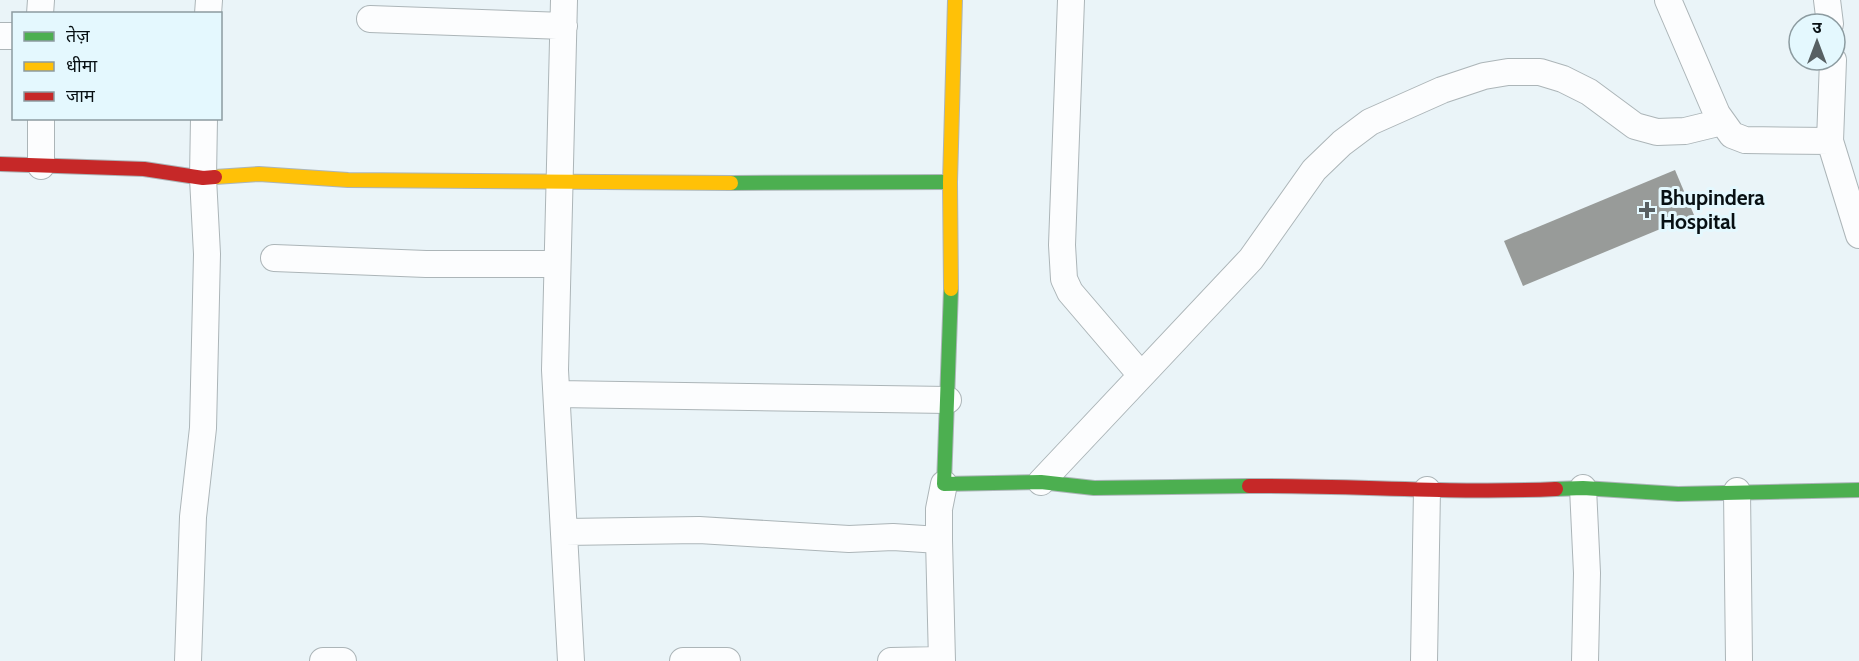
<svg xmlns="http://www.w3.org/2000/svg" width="1859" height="661" font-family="Cabin,'Noto Sans Devanagari',sans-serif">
	<rect width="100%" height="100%" fill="#eaf4f8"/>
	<!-- building -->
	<path fill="#989b99" d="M1675,170l19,45 -171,71 -19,-45z"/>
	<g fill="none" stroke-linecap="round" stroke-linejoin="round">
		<defs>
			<path id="street" d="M564,0l-9,370 16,291
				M1071,0l-9,245 2,34 6,13 71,83
				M1668,0l49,114 15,21 13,5 85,1
				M1827,0l3,24
				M40,14l1,-14
				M208,14l1,-14
				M370,19l194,7
				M0,36h14
				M1833,60l-3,81 29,94
				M41,118v48
				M274,258l152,6h131
				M558,394l390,6
				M1041,482l210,-223 63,-89 28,-27 28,-21 72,-32 42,-14 24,-4h32l23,7 26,13 46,34 22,6 28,-1 37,-9
				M1583,488l4,85 -2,88
				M1737,491l2,170
				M565,532l134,-2 150,9 44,-2 46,3v-31l5,-25
				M939,540l3,121
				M188,661l5,-144 10,-89 4,-174 -4,-76 1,-60
				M323,661h20
				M683,661h44
				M891,661l50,-1
				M1424,661l3,-171"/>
			<path id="fast" d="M731,183l219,-1
				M951,289l-7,195 97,-2 53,6 155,-2
				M1556,489l27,-1 95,6 181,-4"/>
			<path id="slow" d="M215,177l44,-3 89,6 383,3
				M951,289l-1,-107 5,-182"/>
			<path id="jam" d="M0,164l144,5 59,9 12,-1
				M1249,486c103,-1 204,8 307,3"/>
		</defs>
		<!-- street casing -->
		<use href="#street" stroke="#acb5b8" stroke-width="28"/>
		<!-- fast casing -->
		<use href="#fast" stroke="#acb5b8" stroke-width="16"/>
		<!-- slow casing -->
		<use href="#slow" stroke="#acb5b8" stroke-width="16"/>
		<!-- jam casing -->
		<use href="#jam" stroke="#acb5b8" stroke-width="16"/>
		<!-- street -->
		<use href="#street" stroke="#fcfdfe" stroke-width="26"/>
		<!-- fast -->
		<use href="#fast" stroke="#4caf50" stroke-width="14"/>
		<!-- slow -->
		<use href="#slow" stroke="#ffc107" stroke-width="14"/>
		<!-- jam -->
		<use href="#jam" stroke="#c62828" stroke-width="14"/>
	</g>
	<!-- markers -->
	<path fill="#576063" stroke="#e4f8fe" stroke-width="2" d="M1644 201h6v6h6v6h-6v6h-6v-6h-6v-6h6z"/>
	<g text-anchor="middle" stroke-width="6" stroke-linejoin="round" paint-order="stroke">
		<!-- poi labels -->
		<g font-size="21" font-weight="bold" fill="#081013" stroke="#e4f8fe" text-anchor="start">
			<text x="1660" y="205">Bhupindera<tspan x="1660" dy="24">Hospital</tspan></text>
		</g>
	</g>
	<!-- legend -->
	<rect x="12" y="12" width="210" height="108" fill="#e4f8fe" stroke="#8c9ba0" stroke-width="1.5"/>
	<rect x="24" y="32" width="30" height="9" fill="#4caf50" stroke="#8c9ba0" stroke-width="1.5"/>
	<text x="66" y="42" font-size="18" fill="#081013">तेज़</text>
	<rect x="24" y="62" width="30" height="9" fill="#ffc107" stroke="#8c9ba0" stroke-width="1.5"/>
	<text x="66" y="72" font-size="18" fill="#081013">धीमा</text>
	<rect x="24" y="92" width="30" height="9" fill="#c62828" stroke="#8c9ba0" stroke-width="1.5"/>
	<text x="66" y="102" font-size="18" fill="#081013">जाम</text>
	<!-- north arrow -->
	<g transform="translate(1817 42)"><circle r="28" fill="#e4f8fe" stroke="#8c9ba0" stroke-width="1.5"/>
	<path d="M0-4.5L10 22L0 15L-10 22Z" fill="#576063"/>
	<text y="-9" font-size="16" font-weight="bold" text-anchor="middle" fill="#081013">उ</text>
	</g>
</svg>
